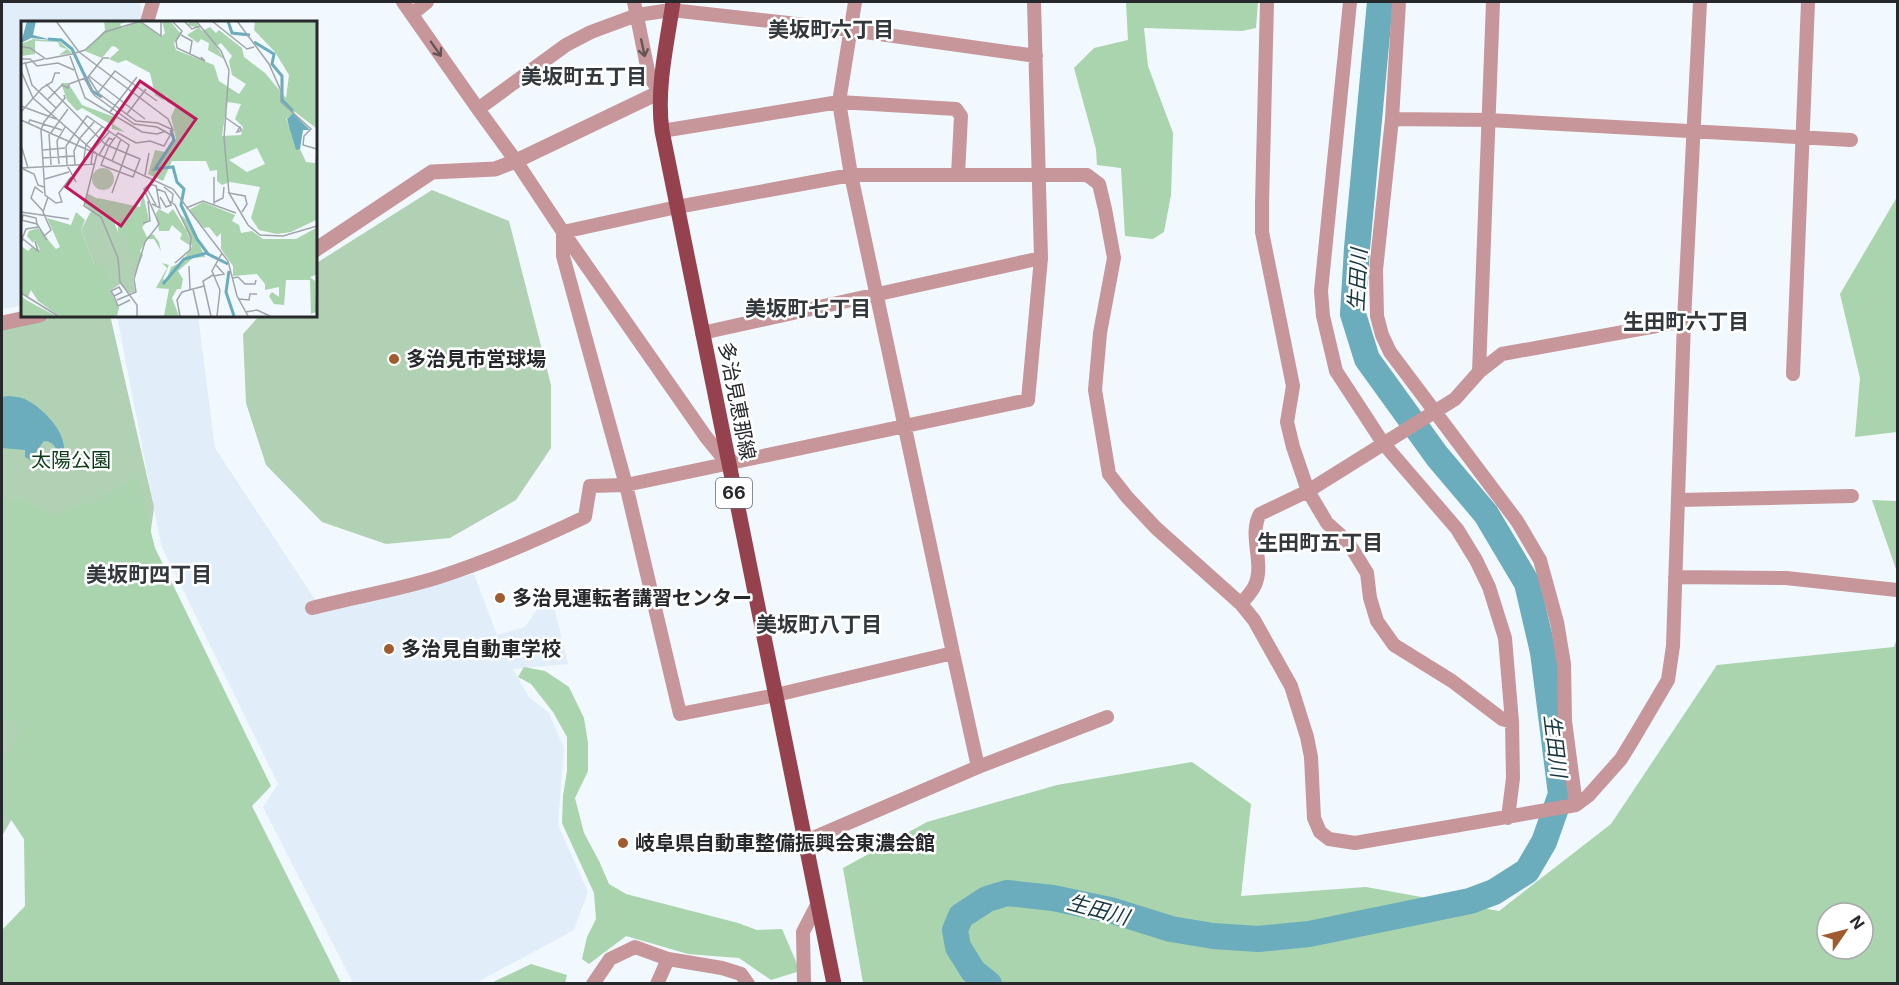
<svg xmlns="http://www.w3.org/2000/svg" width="1899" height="985" font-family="Inter,'Noto Sans JP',sans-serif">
	<rect width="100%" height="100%" fill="#f1f8fe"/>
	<!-- built -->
	<path fill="#e1eefa" d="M2,2h138l2,20h-120v284l-20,3z
		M198,315l17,133 107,162 152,-36 23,61 28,-8 25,-37 18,74 -55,5 16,28 20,16 15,35 -6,77 30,67 -14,38 -98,53h-123l-90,-176 15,-23 -117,-239 -44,-229z"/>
	<!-- green -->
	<path fill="#b0d1b3" d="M432,190l77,31 42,164v63l-35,52 -66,38 -64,6 -64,-22 -56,-57 -20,-62 -3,-69 17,-19h55v-51z
		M62,315h48l44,192 -17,129 -70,88 -65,112v-507l25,-8z"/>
	<!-- forest -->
	<path fill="#a9d4ad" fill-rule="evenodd" d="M1126,2h132l-2,26 -14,3 -98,-3 4,38 25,67 -2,62 -7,37 -11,7 -28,-3 -4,-68 -24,-3 -1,-16 -22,-81 20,-20 34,-8z
		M1897,197v235l-42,5 5,-59 -20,-84z
		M137,477l18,71 116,238 -19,20 89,177h-339v-53l23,-24 -1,-67 -22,-33v-39l19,-39 -19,-13v-215h21l30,15 40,-13z
		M1872,500l25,1v71z
		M1897,639v344h-1034l-20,-115 84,-46 130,-37 135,-23 59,42 -10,92 125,-9 133,24 112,-87 106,-159 177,-18zM1827,913h36v36h-36z
		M524,667l21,4 24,16 15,31 4,25v28l-13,27 9,35 15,28 10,23 17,10 112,29 19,7 25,-1 18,42 -29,9 -32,-22 -51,-4 -62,-18 -37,28 -7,-5 5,-22 9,-18 -2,-26 -32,-70 1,-27 4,-25v-34l-14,-25 -22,-28 -13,-7z
		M531,964l36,11 -2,8h-74z"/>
	<!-- water -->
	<path fill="#6bacbd" d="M8,396c4,0 10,1 14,2 17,6 43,32 42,51 0,6 -3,9 -7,12h-16l11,-5 4,-7c-2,-5 -6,-8 -12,-8l-14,19 -5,-3v-7l-23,-2v-51z"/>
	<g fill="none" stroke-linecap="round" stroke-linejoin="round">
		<!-- river -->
		<path stroke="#6bacbd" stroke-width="26" d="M989,984l-16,-13 -15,-24 -3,-17 6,-14 26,-17 20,-6 46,5 57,12 61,19 42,7 45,3 51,-5 161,-33 24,-9 33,-21 17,-29 17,-48 -18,-142 -16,-69 -41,-69 -49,-58 -70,-97 -14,-45 4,-66 23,-246"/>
		<!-- minor -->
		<path stroke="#c6969a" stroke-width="14" d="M403,2l75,107 38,52 47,71 143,205 22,27
			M634,2l15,74 11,16
			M855,2l-16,100 12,73 102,478 -177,42 -96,19 -54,-229 -63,-229v-24l114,-25 174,-32h236l12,9 6,25 9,49 -14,75 -5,57 14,84 18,23 29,31 85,76 13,16 37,66 16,51 4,20 3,61 6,14 9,7 26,4 221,-38 12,-9 33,-37 14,-23 33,-56 5,-34 11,-325 16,-319
			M1267,2l-5,202v28l31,154 -6,36 6,25 15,44 19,32 21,19 19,31 3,25 7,23 17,24 58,36 50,38 10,3
			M1350,2l-29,289 2,25 13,55 47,72 74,86 19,31 13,27 16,51 7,84 1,56 -5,40
			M1399,2l-7,117 -16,151 1,46 5,19 8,17 127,169 23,39 17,62 7,42 1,57 11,84
			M412,14l15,-12
			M147,22l6,-20
			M478,109l88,-64 25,-13 46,-17 34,-5 180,20 185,26
			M1392,119l96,1 363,20
			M662,131l177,-29 117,7 5,7 -3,59
			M702,333l339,-75
			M1479,372l14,-370
			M1793,374l15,-372
			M1679,500l173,-4
			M1675,577l111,1 111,12
			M1241,604c4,-5 11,-12 14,-19 10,-22 -7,-50 5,-71l48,-23 147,-92 24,-27 23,-18 182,-33
			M312,608c42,-11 86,-18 127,-31 50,-16 98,-37 146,-60l5,-31 36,-1 402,-85 13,-142 -7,-256
			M953,653l25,114
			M806,841l172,-74 129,-50
			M593,984l17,-25 25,-12 33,12 54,9 19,6 7,10
			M657,984l11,-25
			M804,984l-1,-52 14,-27"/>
		<!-- tertiary -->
		<path stroke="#c6969a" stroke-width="15" d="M315,250l117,-78 63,-3 21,-8 144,-69
			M2,323l38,-8"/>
		<!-- primary -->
		<path stroke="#95424e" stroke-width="15" d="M673,2c-6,42 -17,86 -11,129l172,853"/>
	</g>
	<!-- one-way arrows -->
	<defs><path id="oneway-shaft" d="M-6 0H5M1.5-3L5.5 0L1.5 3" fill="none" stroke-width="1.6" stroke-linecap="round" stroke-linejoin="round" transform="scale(1.5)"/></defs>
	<g stroke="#665457">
		<use href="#oneway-shaft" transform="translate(643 48) rotate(78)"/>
		<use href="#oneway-shaft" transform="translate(436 49) rotate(55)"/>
	</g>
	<!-- markers -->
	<g fill="#a05b2f" stroke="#fff" stroke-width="2">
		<circle cx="394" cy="359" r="6"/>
		<circle cx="500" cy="598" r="6"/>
		<circle cx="389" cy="649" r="6"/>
		<circle cx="623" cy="843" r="6"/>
	</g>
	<g text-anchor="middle" stroke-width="5" stroke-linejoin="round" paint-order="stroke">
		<!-- shield labels -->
		<rect fill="#fff" stroke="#67686b" stroke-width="1.5" x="716" y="478" width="36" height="30" rx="4.5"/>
		<g font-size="18" font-weight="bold" fill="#26282b">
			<text x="734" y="499">66</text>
		</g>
		<!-- poi labels -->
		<g font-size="20" font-weight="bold" fill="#26282b" stroke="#fff" text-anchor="start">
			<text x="406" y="366">多治見市営球場</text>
			<text x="512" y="605">多治見運転者講習センター</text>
			<text x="401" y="656">多治見自動車学校</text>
			<text x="635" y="850">岐阜県自動車整備振興会東濃会館</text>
		</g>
		<!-- street labels -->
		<g font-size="20" fill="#26282b" stroke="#fff">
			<text transform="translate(737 401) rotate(79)" y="7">多治見恵那線</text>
		</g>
		<!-- park labels -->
		<g font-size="20" fill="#0c3b17" stroke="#fff">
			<text x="71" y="467">太陽公園</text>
		</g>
		<!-- neighbourhood labels -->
		<g font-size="21" font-weight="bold" fill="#33383d" stroke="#fff">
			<text x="831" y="37">美坂町六丁目</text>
			<text x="584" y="84">美坂町五丁目</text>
			<text x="808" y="316">美坂町七丁目</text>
			<text x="1686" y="329">生田町六丁目</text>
			<text x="1320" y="550">生田町五丁目</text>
			<text x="149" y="582">美坂町四丁目</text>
			<text x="819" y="632">美坂町八丁目</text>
		</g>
		<!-- water labels -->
		<g font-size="21" font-style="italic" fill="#183841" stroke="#fff">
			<text transform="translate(1358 280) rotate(-87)" y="7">生田川</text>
			<text transform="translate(1555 746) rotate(83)" y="7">生田川</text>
			<text transform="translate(1098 910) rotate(15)" y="7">生田川</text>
		</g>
	</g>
	<!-- overview -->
	<g transform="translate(21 21)">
		<rect width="296" height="296" fill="#f1f8fe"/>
		<path d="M71 158a11 11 0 1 1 22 0a11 11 0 1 1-22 0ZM66,172l20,11 11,28 11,4 14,19 -10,23 2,14 -6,1 -9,-9 -10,7 2,-3 -18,-24 -13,-34 10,-19 -7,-7z" fill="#b0d1b3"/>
		<path d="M83,0h26l-10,3 2,4 18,-7 21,16 4,-4 -3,-12h8l11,13 -7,9 2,7 38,15 5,16 20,13 7,-10 -14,-9 -3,-14 3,-5 -11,-13 -5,3 8,13 -16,-9 1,-7 -8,-4 -3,4 -11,-8 11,-7 -10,-3 1,-4h6l7,10 8,-4 6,6 3,-3 23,18 2,9 21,16 21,25 3,-23 -14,-23 -21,-22 1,-9h61v107l-21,-16 -9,7 20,43 9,1 1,-8v65l-25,12 -14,2 -18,-4 -8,-12 9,-31 -30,-5 -8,3 -5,-4v-11l-7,1 -4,-10h-34l-9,20 -15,-7 7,-24 10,2 11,-13 -5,-22 5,-11 -9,-4v-7l-4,5 -8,-5 -5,-22 -24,-13 -8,3 -9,-4 10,-9 -3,-3 -4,-1 -10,12 -17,-7 20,-21zM206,81l14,2 -6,15 8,8 -2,8 -19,1zM236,127l8,16 -18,8 -18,-12zM12,18l26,2 13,12 -13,2 8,-6 -7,-2 -2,-5 -23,-1v13l-14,2v-12zM40,62h7l14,22 35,13 -4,6 12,8 -13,-3v-4l-30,-17 -5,3 -10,-11zM122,172l6,27 -7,7 5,10 6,-3 6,8 2,9 -7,-12h-7l-14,24 1,-7 -7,-7 2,-12 -11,-5v-11l-27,-11 7,-12 42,9zM182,181l32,13 -3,6 7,4 2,8 11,-2 11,8h33l20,-11v47l-6,2 5,4 1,31 -5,2 -1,-34h-24l-2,25 -10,-1 -5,-8 3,-4 7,5v-10l-14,3v-6l-8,-10 -24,2v-10l-12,-17v-16l-4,4 -8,-10 -5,1 -15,-18zM138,188l9,5 5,-5 15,24 3,13 -11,-7 2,-5 -10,-9 -3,6h-10l-3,-18zM55,191l9,8 -4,10 13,34 8,4 11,20 -3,2 9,18 -2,8h-58l-21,-15 -7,-11 -3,7 -7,-5v-46l7,5 4,-4 8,3 -5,-10 -2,3 -6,-7 2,-5 9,-3 18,21 4,-2 -13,-29 24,7zM160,194l8,7 16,35 -12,1 -15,13 5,8 -2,10h-4l-5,9 7,18h-15l5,-27 -13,-1 11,-20 -5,-5 7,2 -6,14 3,2 5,-14 11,-5 10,-16zM0,274l5,5 30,16h-35z" fill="#a9d4ad" fill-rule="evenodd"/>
		<path d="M6,0h9l-3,14 19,5 -21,-2 -10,5zM272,92l17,17h-7l-3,19 -4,1 -9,-31z" fill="#6bacbd"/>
		<path fill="none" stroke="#6bacbd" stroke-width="3" d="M207,0l4,12 18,2M27,18l13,1 11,9 20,42 10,6M233,21l20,12 -2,10 10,12v24l11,11M150,109l3,10 -19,29 18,-2 4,15 7,7 -3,16 16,34 11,15 20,10M208,250l-3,21 8,24M142,263l21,-25 23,-6"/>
		<path fill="none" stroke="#a0a5aa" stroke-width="1.5" d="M151,0l10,10 -6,10 1,7 28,13 -4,-4M163,0l8,8 8,-3M175,0l25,30 8,19 -5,68 5,55M191,0l35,28 7,-2M216,0l32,43 12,27v11l30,27 -7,7 -1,9 14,4M120,1l20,14v-15M160,14l11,6 -2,12M0,26l9,1 16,11 26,-5 13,-4 20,-18 36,-11M49,35l15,42 57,34 15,2 9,-3M0,38h9l7,7 21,-3 16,7M4,41l7,23 24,23M0,43l23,-5M0,50l12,27 64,56 76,35 55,72 9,35 11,20M68,55l56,43M67,56l10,16 38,28 22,2 15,7M63,57l10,17 40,29 23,3 14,8M25,63l59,60 4,2 31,13 -7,18 -32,-12 8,-19 9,-13 18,10 14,-2 14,5 9,-16 -5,-11 -89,-67 -23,-31M77,72l17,-22 42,30M43,74l1,3 -21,24 -3,8 4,65 11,8 6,-1 -3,-9 12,-16M26,79l15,-15 6,3 1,-4 19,-7 15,-19h6M0,85l35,13M0,91l21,-24 10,-6 3,-9h5M89,91l27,-35M106,93l19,-25M205,97l13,9h1l1,2v2l-4,1 3,-5M0,99l76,34 -13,52 17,11 17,41 2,24 17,23v11M7,103l2,-4 32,10M28,113l2,31M29,113l18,-25M0,124l7,23M22,129l22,-2M78,134l10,-17 4,2M22,137l31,-2M91,140l9,-22M38,143l-2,-23 8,-14M62,143l3,-19 16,-18M70,143l2,-14 17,-19M54,144l-1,-14 6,-13 14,-16M0,147l74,-4M2,148l11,5 4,11 6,2M124,154l4,-22M24,158l24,-7M55,161l-9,-17 -1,-19 21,-30 42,29 -17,48M125,166l10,18M143,166l9,7 -1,8M136,168l8,3 6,13 -5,2 -6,-10M147,179l7,5 16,32 -1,13 -15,13M194,181l8,-4 1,-11M131,183l8,4 -4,-23M193,183v-27M165,187l17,-7 33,12M22,190l-12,-13 4,-11 8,6M0,191l48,7M221,191l5,-8 -2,-8 -16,-3 19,32 12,10 23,1 34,-10M0,199l16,4 10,16M1,199l1,-5 13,3 1,6M122,202l7,-2 -2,-20M23,215l7,-6 -8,-18 5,-15M1,218l4,-10 12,-2M0,221l2,-3 15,12 -3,-10M168,245l1,23M193,255l10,-2 -9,-10M212,257l5,-1 7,7h10l1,-4M98,266l3,5 -8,4 -3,-5zM172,268l6,27M0,272l37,23M93,275l4,10 12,-6M218,278l10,1 1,-6h7M96,279l19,-8 -2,-13 11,-37 14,-18 -15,-35 6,-5 6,2M225,291l11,-2 13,6M159,295l-3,-16 5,-8 22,-6M190,295l-8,-35 10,-6M196,295l3,-26 -8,-19 10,-18"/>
		<path fill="#c2185b" fill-opacity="0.15" stroke="#c2185b" stroke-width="3" d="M119,60l56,38 -75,107 -55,-39z"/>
		<rect width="296" height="296" fill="none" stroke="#26282b" stroke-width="3"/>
	</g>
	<!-- border -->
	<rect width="1899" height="985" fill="none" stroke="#26282b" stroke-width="6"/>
	<!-- north arrow -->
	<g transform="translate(1845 931) rotate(55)"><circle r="28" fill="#ffffff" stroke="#a8a9aa" stroke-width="1.5"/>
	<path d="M0-4.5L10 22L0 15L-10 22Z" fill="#a05b2f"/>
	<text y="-9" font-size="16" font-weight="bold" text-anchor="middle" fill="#26282b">N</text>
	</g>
</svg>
